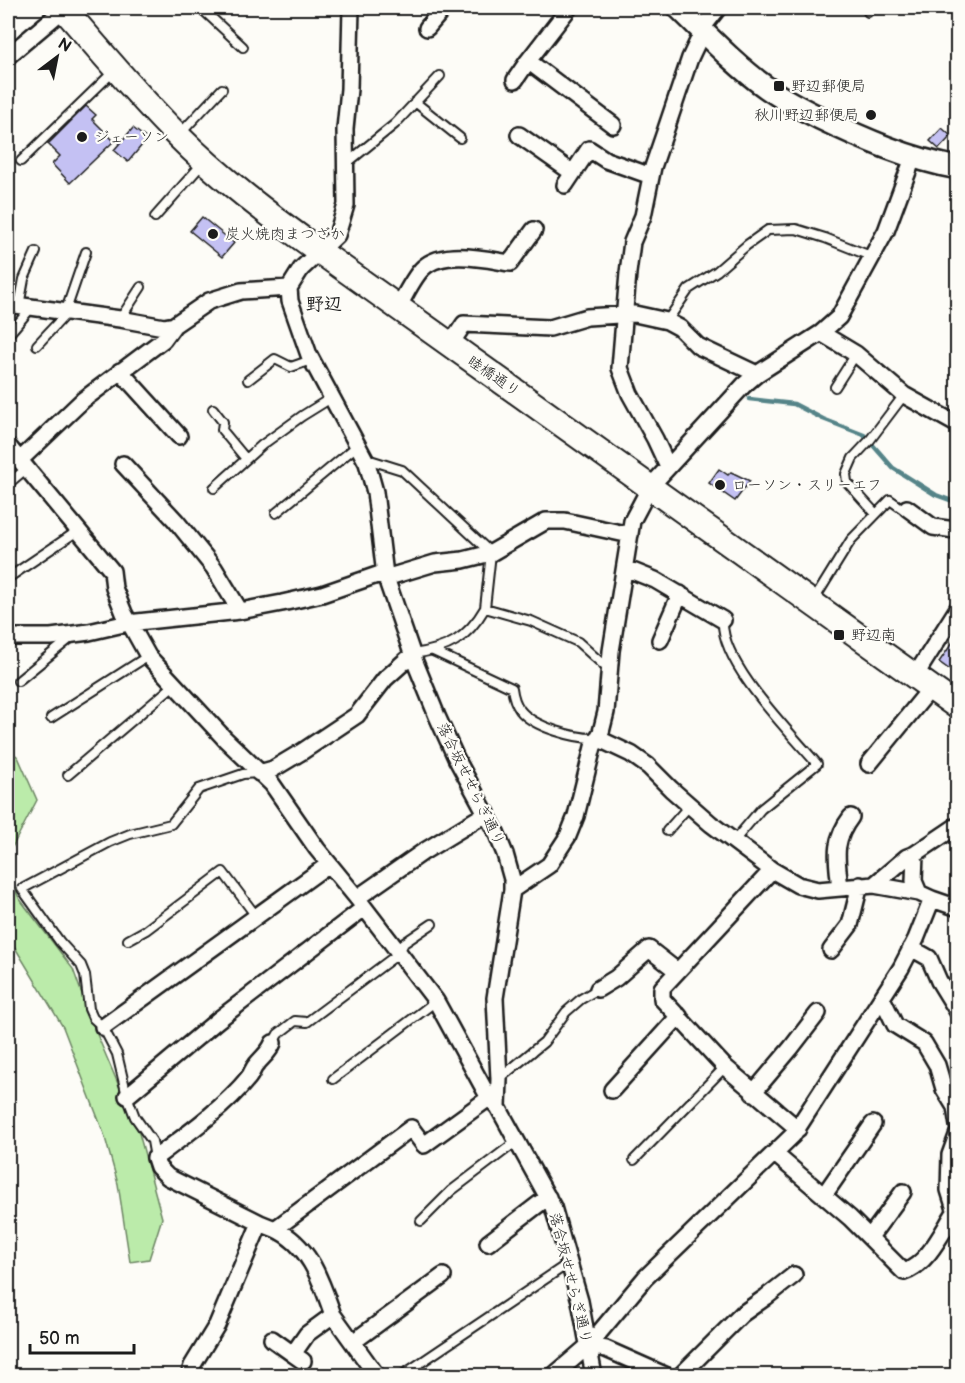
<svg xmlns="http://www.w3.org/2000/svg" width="965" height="1383" font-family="'Balsamiq Sans','Klee One',sans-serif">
	<rect width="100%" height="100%" fill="#fdfcf7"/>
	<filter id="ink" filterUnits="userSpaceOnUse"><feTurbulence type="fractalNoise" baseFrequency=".0167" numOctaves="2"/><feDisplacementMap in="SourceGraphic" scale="12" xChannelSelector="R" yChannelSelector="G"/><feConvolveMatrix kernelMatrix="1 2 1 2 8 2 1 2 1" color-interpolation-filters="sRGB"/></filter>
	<g filter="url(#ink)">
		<!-- green -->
		<path fill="#bbebaa" stroke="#6c8463" stroke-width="1.5" d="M8,749l10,8 19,43 -29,55z
			M8,873l11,25 54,71 20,56 46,108 23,85 -13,41 -19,3 -12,-78 -14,-50 -41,-107 -55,-91z"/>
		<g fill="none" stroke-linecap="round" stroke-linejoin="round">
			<!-- stream -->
			<path stroke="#548488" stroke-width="4.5" d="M749,399l45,5 29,15 41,16 29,33 43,27 22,8"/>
		</g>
		<!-- building -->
		<path fill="#c4c1f3" stroke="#1c1c1c" stroke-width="1.5" d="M86,106l10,9 -4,4 22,22 -44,42 -18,-19 8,-8 -12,-12z
			M133,128l14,11 -19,23 -14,-12z
			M942,128l9,8 -12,13 -9,-8z
			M202,217l32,26 -12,14 -32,-26z
			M719,469l9,6 3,-3 19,9 -15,20 -26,-18z
			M957,636v39l-18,-13z"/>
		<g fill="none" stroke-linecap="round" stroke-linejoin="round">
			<defs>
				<path id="service" d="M201,8l42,39
					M868,12l3,-4
					M415,102l45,36
					M179,135l43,-46
					M21,161l92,-89
					M347,163l48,-39 45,-48
					M155,217l47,-53
					M19,306l5,-27 12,-27
					M120,319l21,-32
					M667,321l22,-32 28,-18 30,-26 21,-15 28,-1 29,9 48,19
					M8,335l24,-28
					M37,345l27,-29 22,-64
					M248,380l27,-21 16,8 20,-7
					M835,387l21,-33
					M213,409l10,13 -1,8 24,29
					M367,459l35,11 89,83 -6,55
					M8,484l19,-16
					M214,488l48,-43 40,-29 29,-18
					M276,513l82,-68
					M876,514l-29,-32 -1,-8 7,-16 17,-18 34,-45
					M8,578l71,-48
					M814,600l37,-60 39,-40 13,9 4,-1
					M723,620c-3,43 66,111 94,144l-56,45 -27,32
					M433,651l79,37c1,8 3,15 8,22 13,17 56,29 77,28
					M413,654c35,-5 54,-15 72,-46l46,13 47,21 30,27
					M18,681l54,-44
					M51,718l97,-62
					M68,775l106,-90
					M667,831l22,-25
					M128,940l18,-10 77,-58 33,44
					M273,1043l5,-9 17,-13 12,1 91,-68 6,-11 28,-19
					M333,1079l103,-78
					M499,1079l45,-37 22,-30 15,-13 17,-10
					M155,1158l-3,-17 -17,-24 -8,-21 -10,-42 -14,-27 -10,-9 -4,-9 -4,-34 -4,-10 -21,-23 -38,-53 88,-47 20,-8 41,-10 28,-35 44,-15 15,-1
					M634,1160l91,-93
					M421,1221l30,-30 66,-50
					M401,1376l168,-113"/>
				<path id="minor" d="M351,8l-2,81 -4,40 1,76 -9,30 -36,34 -12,19 1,13 19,54 58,108 8,29 10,83 30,87 22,54 19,42 40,74 9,22 7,25v11l-17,108 4,81 -1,28 55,100 27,94 14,75
					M569,8l-41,53 85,64
					M427,28l17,-20
					M8,56l56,-47
					M515,80l13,-19
					M519,135l54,38
					M565,185l24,-36 17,11 45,16
					M8,304l112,15 44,8 10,-2 35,-24 32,-10 48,-3
					M398,307c7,-11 16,-31 25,-39 20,-19 62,-9 87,-5l24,-33
					M821,333l35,21 48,41 54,30
					M450,345l14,-21 86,4 37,-11 48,-3 32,7 13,7 18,18 59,28
					M120,371l59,65
					M8,446l104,125 2,17 10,25 24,43 77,83 47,45 45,65 40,49 79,103 53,97 9,9
					M20,460l63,-60 80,-60 11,-15
					M123,464l53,57 38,47 26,43
					M668,467l-13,-28 -25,-45 -10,-26 8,-95 4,-31 11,-26 10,-49 11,-32 26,-77 17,-36 11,-14
					M907,508l26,19 22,3 3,-6
					M625,568l30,12 68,40
					M8,637h43l38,-5 39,-9 112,-12 42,-8 40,-9 58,-20 12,2 43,-13 28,-3 28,-7 55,-32h19l65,14
					M660,640l20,-46
					M915,676l43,-68
					M869,764l62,-76
					M259,773l14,-4 30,-18 54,-36 28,-36 28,-25
					M772,870l-110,118v11l63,68 73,62
					M874,885l33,-28 8,-3
					M840,888c-3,-29 -8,-46 11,-71
					M512,890l37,-25 19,-29 8,-20 17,-69 8,-15 5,-20 5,-61 21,-130 18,-34 94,-102 13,-11 64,-41 18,-16 47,-86 27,-73
					M919,893l-5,-12 1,-27 43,-29
					M357,898l66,-46 64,-39
					M932,899l26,9
					M911,948l18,10 10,23 19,31
					M831,950l19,-25 10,-40
					M598,989l18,-11 33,-29 28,22
					M882,998l13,27 29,18 13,22 7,24 11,18 3,19
					M103,1027l226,-163
					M612,1090l67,-74
					M753,1093l38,-45 27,-35
					M127,1096l91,-76 146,-112
					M958,1133l-8,22 -1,35 9,29
					M775,1154l75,64 54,54c24,-8 38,-40 51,-60
					M824,1195l49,-71
					M260,1223l-92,-46 -10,-10 -3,-9c31,-23 70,-51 94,-81 3,-4 4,-9 7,-12 7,-9 13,-12 17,-22
					M275,1229c35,16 46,52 58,86l-26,19 -14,20 10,7
					M870,1237l33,-45
					M488,1243l60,-46
					M333,1315l44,61
					M272,1339l21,15
					M353,1342l90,-66
					M588,1346l18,3 61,27
					M189,1376l3,-10 25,-41 43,-102 15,6 136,-101 13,17 65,-47
					M553,1376l35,-30 57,-68 148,-143 108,-167 15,-29 16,-40 -13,-6 -45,-8 -56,5 -20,-5 -26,-15 -61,-46 -40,-35 -23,-23 -17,-12 -34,-16
					M680,1376l62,-62 24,-17 28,-22"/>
				<path id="secondary" d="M679,8c28,27 56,57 88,80 17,12 35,21 53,30 43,21 89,41 138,50"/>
				<path id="primary" d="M63,8c37,42 73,86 113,126 44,44 93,81 143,117l639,456"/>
			</defs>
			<!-- service casing -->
			<use href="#service" stroke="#1c1c1c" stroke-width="12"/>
			<!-- minor casing -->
			<use href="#minor" stroke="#1c1c1c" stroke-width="20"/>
			<!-- secondary casing -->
			<use href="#secondary" stroke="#1c1c1c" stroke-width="26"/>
			<!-- primary casing -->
			<use href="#primary" stroke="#1c1c1c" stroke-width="28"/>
			<!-- service -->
			<use href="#service" stroke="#fdfcf7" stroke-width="8"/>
			<!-- minor -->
			<use href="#minor" stroke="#fdfcf7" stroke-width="15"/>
			<!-- secondary -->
			<use href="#secondary" stroke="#fdfcf7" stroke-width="21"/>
			<!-- primary -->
			<use href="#primary" stroke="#fdfcf7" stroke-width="24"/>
		</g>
	</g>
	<!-- markers -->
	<g fill="#1c1c1c" stroke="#fdfcf7" stroke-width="2">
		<rect x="773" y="80" width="12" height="12" rx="3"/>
		<circle cx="871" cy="115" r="6"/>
		<circle cx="82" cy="137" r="6"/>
		<circle cx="213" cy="234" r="6"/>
		<circle cx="720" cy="485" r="6"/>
		<rect x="833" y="629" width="12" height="12" rx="3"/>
	</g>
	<g text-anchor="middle" stroke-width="4.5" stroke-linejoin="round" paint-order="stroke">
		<!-- poi labels -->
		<g font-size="15" fill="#1c1c1c" stroke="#fdfcf7" text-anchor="start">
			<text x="791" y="91">野辺郵便局</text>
			<text x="859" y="120" text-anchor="end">秋川野辺郵便局</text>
			<text x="94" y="142">ジェーソン</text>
			<text x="225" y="239">炭火焼肉まつざか</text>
			<text x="732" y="490">ローソン・スリーエフ</text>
			<text x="851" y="640">野辺南</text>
		</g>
		<!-- street labels -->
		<g font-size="15" fill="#1c1c1c" stroke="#fdfcf7">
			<text transform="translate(494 376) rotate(35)" y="5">睦橋通り</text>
			<text transform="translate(471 784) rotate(64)" y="5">落合坂せせらぎ通り</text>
			<text transform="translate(571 1278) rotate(76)" y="5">落合坂せせらぎ通り</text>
		</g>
		<!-- quarter labels -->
		<g font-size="18" font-weight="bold" fill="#1c1c1c" stroke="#fdfcf7">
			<text x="324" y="310">野辺</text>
		</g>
	</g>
	<!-- margin -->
	<rect width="965" height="1383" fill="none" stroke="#fdfcf7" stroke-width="30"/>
	<rect x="15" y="15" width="935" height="1353" fill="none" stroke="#1c1c1c" stroke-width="2" filter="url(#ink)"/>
	<!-- north arrow -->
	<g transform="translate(57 57) rotate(32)" stroke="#fdfcf7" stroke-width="4.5" paint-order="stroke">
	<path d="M0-4.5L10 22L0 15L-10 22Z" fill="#1c1c1c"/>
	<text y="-9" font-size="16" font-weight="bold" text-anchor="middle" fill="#1c1c1c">N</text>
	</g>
	<!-- scale -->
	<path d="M30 1344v9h104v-9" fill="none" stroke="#1c1c1c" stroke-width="3"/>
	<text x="39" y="1344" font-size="18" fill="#1c1c1c" stroke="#fdfcf7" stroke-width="4.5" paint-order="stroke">50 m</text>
</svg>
